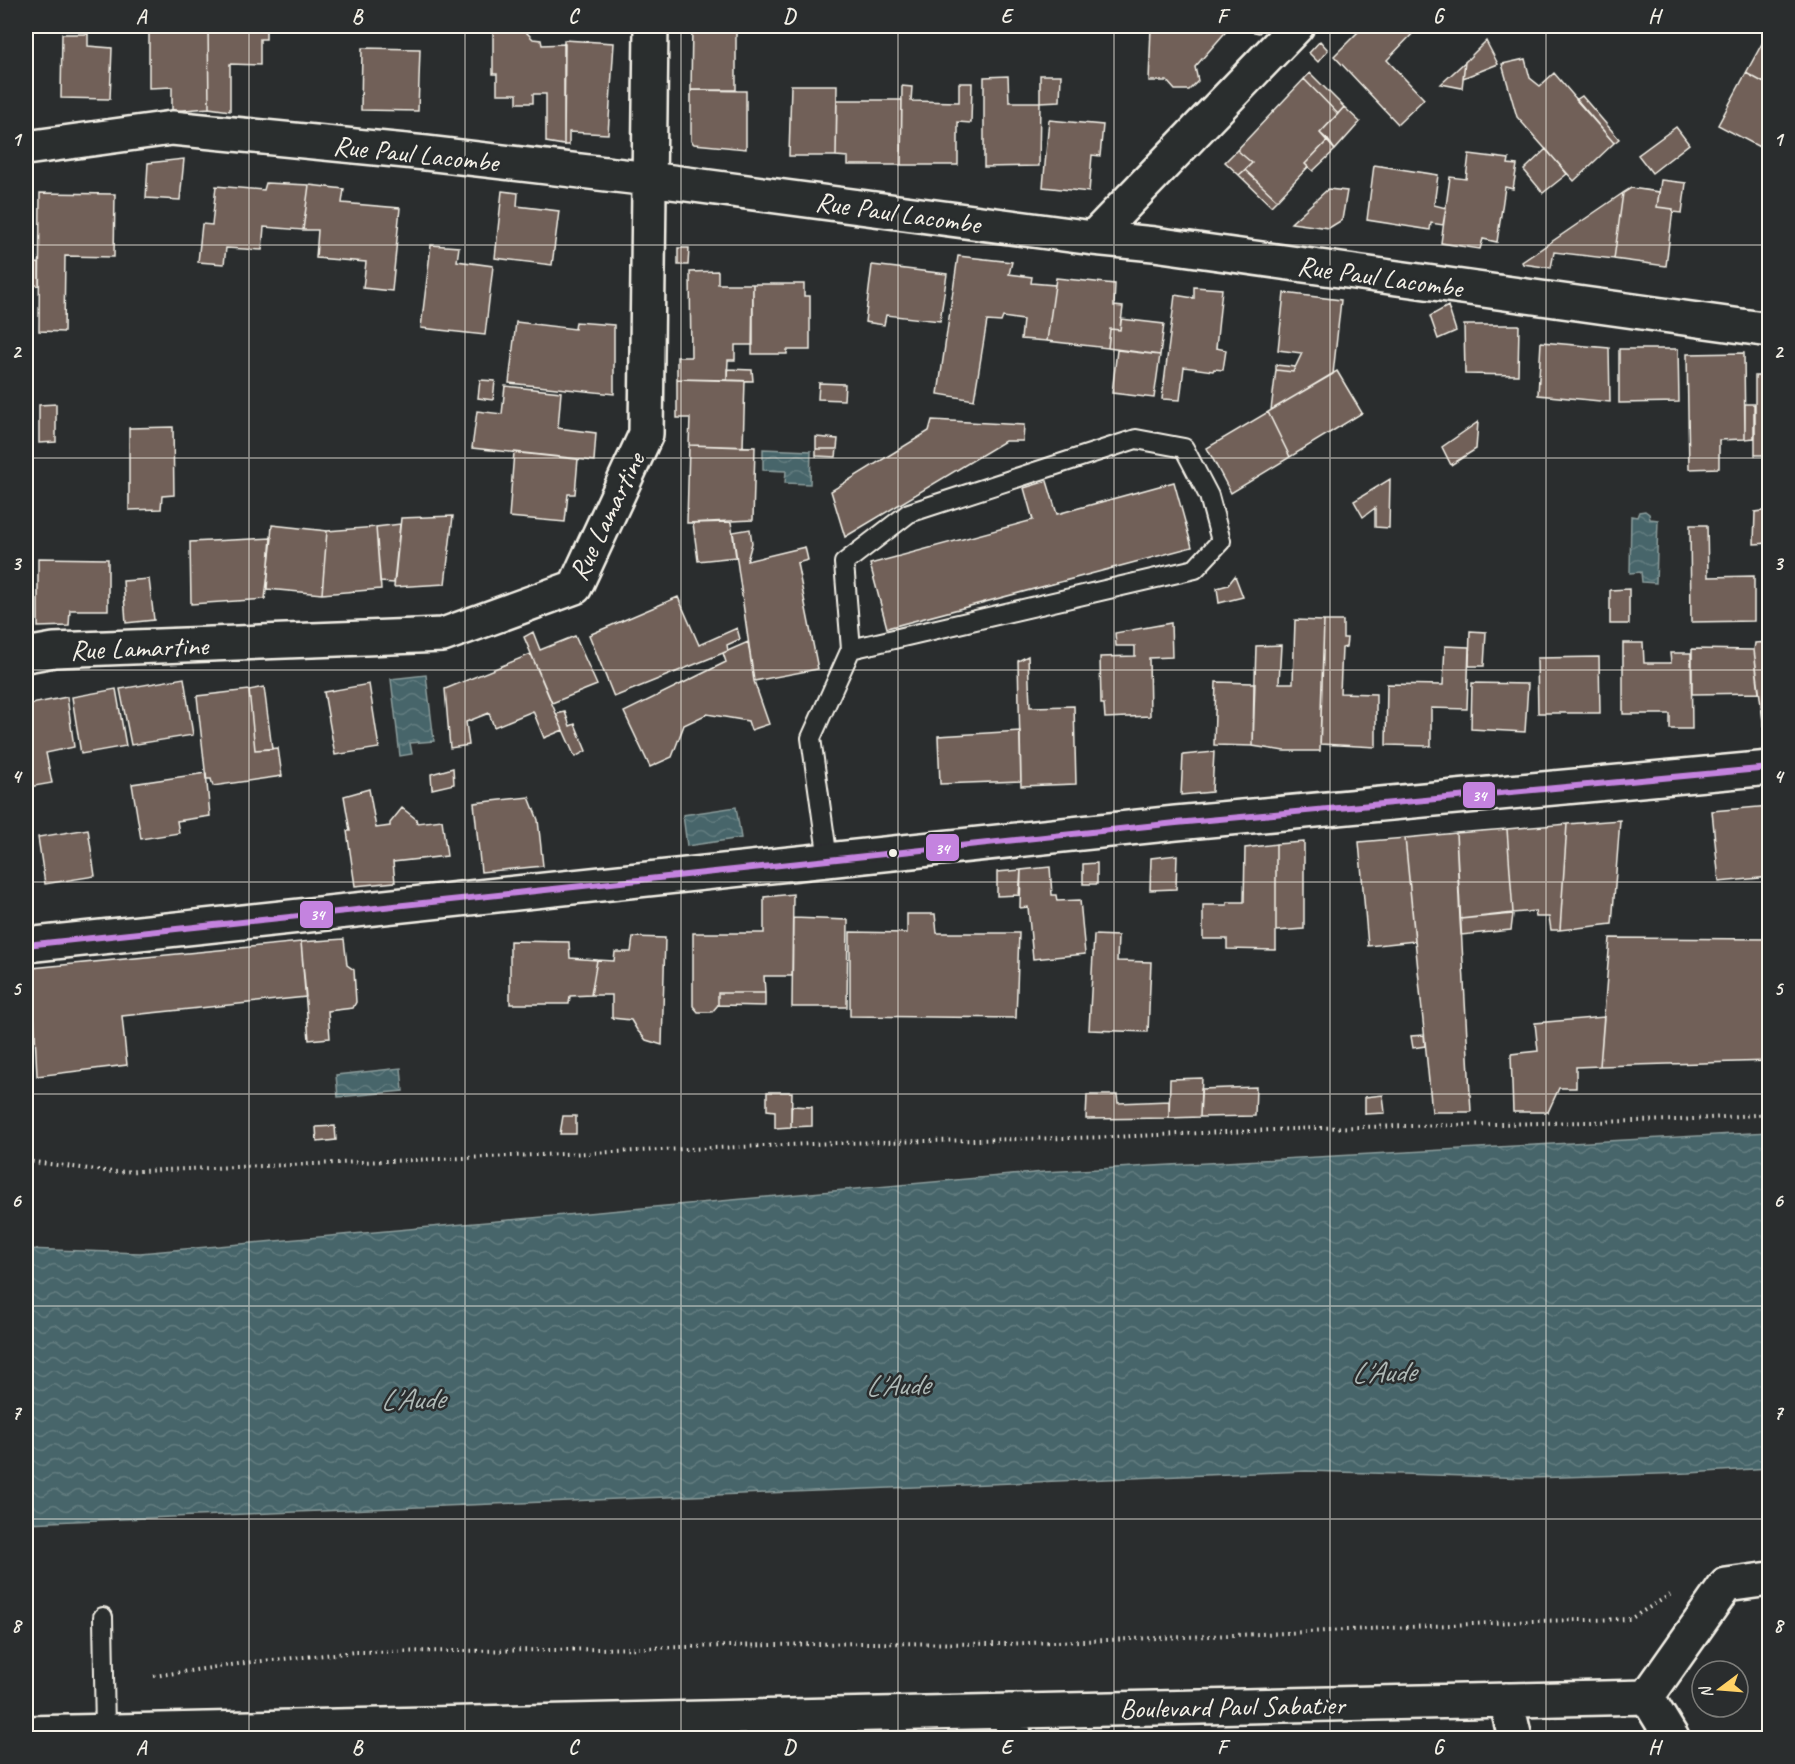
<svg xmlns="http://www.w3.org/2000/svg" width="1795" height="1764" font-family="Caveat,sans-serif">
	<defs>
		<pattern id="water-waves" width="16" height="10" patternUnits="userSpaceOnUse" patternTransform="scale(1.5)"><rect width="16" height="10" fill="#47656a"/><path d="M0 5q4-4 8 0t8 0" fill="none" stroke="#627c7f"/></pattern>
	</defs>
	<rect width="100%" height="100%" fill="#2a2d2e"/>
	<filter id="ink" filterUnits="userSpaceOnUse"><feTurbulence type="fractalNoise" baseFrequency=".0167" numOctaves="2"/><feDisplacementMap in="SourceGraphic" scale="12" xChannelSelector="R" yChannelSelector="G"/><feConvolveMatrix kernelMatrix="1 2 1 2 8 2 1 2 1" color-interpolation-filters="sRGB"/></filter>
	<g filter="url(#ink)">
		<!-- water -->
		<path fill="url(#water-waves)" stroke="#8c9d9c" stroke-width="1.5" d="M763,449l48,2 -1,33 -25,-1 1,-12 -23,-1z
			M1645,511l4,3 1,5 8,1 -2,63 -14,-1 -1,-10 -11,1 1,-57 6,1 2,-5z
			M426,675l8,66 -24,2 2,11 -12,2 -9,-77z
			M736,807l5,31 -54,8 -4,-31z
			M401,1068l2,23 -65,6 -2,-22z
			M1769,1132v336l-80,5 -158,5 -225,-7 -1280,52v-274l114,4 904,-81z"/>
		<!-- building -->
		<path fill="#716059" stroke="#f4f1e8" stroke-width="1.5" d="M166,26h42l1,82 -37,3v-24l-23,1v-55h17z
			M208,26h58v13h-6v26l-30,-1v47l-21,-3z
			M493,26h30v3l10,10 8,1 1,5 23,-1 -1,101 -18,-3v-48h-13v9h-16v-9h-20v-20h-4z
			M692,26h49v2l-5,1v61h-45z
			M1164,26h48l4,3 3,-3h47l-7,7 -29,-6 -35,40 3,14 -9,9h-14l-8,-9h-18l2,-54 10,1z
			M1364,26h56l-33,34 37,39 -26,25 -64,-68z
			M1770,29v57l-24,-13z
			M62,34h26v12l24,2 -2,51 -49,-1z
			M564,40l50,3 -6,91 -39,-2v13h-5z
			M1320,41l8,9 -10,12 -9,-9z
			M1486,41l12,23 -35,14 2,-16z
			M362,48l58,1 -2,62 -57,-1z
			M1525,59l5,19 10,8 14,-13 60,70 -40,38 -57,-64 -15,-53z
			M1465,62l-3,26 -21,-4z
			M1310,73l34,34 -6,7 -34,-35z
			M1746,73l24,13v51l-7,12 -45,-24z
			M1040,75h21l-1,26 -20,1z
			M1008,76l1,26h31l-1,64 -55,1v-90z
			M1304,79l34,35 -18,19 8,7 -23,24 3,3 -31,33 -32,-30 7,-7 -15,-13z
			M959,83h13l-1,40 -13,-1v43h-57l1,-79 10,1 -1,14 48,1z
			M791,85h46l-1,71h-47z
			M691,90l55,1v58l-52,-5 -3,-3z
			M1582,96l37,43 -5,4 -38,-43z
			M837,100h65l-1,65h-53v-8l-12,-1z
			M1344,107l16,15 -25,28 -15,-17z
			M1049,120l54,5 -3,31 -8,-1 -3,37 -46,-5z
			M1676,127l13,17 -37,29 -14,-18z
			M1328,140l7,10 -22,21 -8,-7z
			M1546,149l21,25 -24,19 -19,-23z
			M1237,150l15,13 -13,12 -14,-13z
			M1469,154l40,5 -1,5 9,1 -4,24 -8,-2 -8,55 -14,-3 -3,10 -39,-6 9,-66 16,2z
			M184,159l-4,41 -34,-2 2,-35z
			M1374,165l64,10 -4,30 12,3 -3,17 -12,-2 -1,7 -63,-10z
			M1245,170l32,30 -6,6 -32,-31z
			M1661,180l25,3 -4,30 -9,-1v-3l-16,-2z
			M266,183l43,2 -6,45 -39,-3 -2,23 -36,-2 -2,16 -26,-2 4,-38 10,1 4,-39 48,4z
			M309,185l35,4 -2,14 58,5 -8,83 -29,-3 3,-26 -50,-4 2,-28h-15z
			M1631,188l28,4 -2,15 16,2 -7,57 -52,-7 9,-66z
			M1328,189l19,2 -5,29 -13,8 -38,-5z
			M502,191l16,2 -1,13 42,5 -7,54 -57,-7z
			M40,193l75,1 -1,63 -49,-1 -1,76 -25,-1z
			M1623,193l-9,66 -60,-7 -3,16 -28,-4 -1,-2z
			M26,221l6,43 7,-1v22l-13,1z
			M431,245l28,2 -2,14 36,5 -8,69 -64,-7z
			M678,248h11l-1,17h-10z
			M958,256l54,6 -3,12 23,3 -1,6 24,2 -8,56 -26,-2 2,-19 -20,-3 -2,5 -14,-1 -13,79 -36,-6z
			M872,265l75,9 -7,47 -54,-6 -2,10 -19,-3z
			M718,271v13h35v61h-18v15h-7l-1,20 -50,-1v-22h14l-1,-85z
			M1056,278l59,6 -1,22 9,1 -3,23 -10,-1 -2,19 -61,-7z
			M753,284h51v12h6v54h-23v4h-35z
			M1194,287l28,2 -6,59 10,2 -3,20 -9,-1 -1,2 -29,-4 -4,33 -18,-1 13,-104 19,3z
			M1284,293l57,7 -8,74 -62,36 5,-40 17,2 9,-19 -24,-3z
			M1448,306l8,25 -18,8 -8,-23z
			M1121,319l43,5 -4,31 -52,-7 2,-19 10,1z
			M516,322l59,7 1,-7 38,3v69l-105,-11z
			M1464,325h55l-1,50 -53,-1z
			M1541,342l68,6 1,54 -72,-7z
			M1619,349h59l1,53 -60,1z
			M1117,350l43,5 -6,43 -42,-5z
			M1744,353l1,86 -26,1v28l-30,1 -2,-115z
			M1276,365l19,2 -2,5 -17,-2z
			M727,369l25,1 1,11 -26,-1z
			M1337,371l25,42 -72,44 -22,-45z
			M1755,376h15v79h-15z
			M677,379l68,2 -2,66 -54,-2 1,-27h-13z
			M480,380l15,1 -2,19 -15,-2z
			M819,383l26,1 -1,16 -26,-1z
			M505,386l56,6 -3,36 38,5 -2,28 -122,-13 5,-37 25,3z
			M56,404v38l-17,1v-38z
			M1745,404h9v34l-9,1z
			M1268,412l22,45 -59,36 -24,-45z
			M932,420l92,5 -1,16h-18l-160,96 -14,-46 98,-60z
			M1478,422l-2,27 -25,16 -9,-18z
			M173,427l1,68 -12,1 -1,13 -32,1v-82z
			M816,437l22,2 -1,10h-21z
			M689,445l66,2 -2,73 -66,3z
			M816,449h21l-1,8 -20,-1z
			M514,452l64,7 -3,35h-7l-3,28 -56,-5z
			M1390,479l-1,49 -14,-1v-19l-12,9 -9,-16z
			M1047,481l10,33 117,-32 18,65 -305,81 -17,-64 163,-44 -9,-32z
			M1770,510v33l-16,1 1,-32z
			M453,516l-8,68 -51,3 7,-69z
			M731,522l5,35 -38,4 -5,-38z
			M400,524l-6,59 -14,-1 -4,-55z
			M272,525l55,6 -5,63 -55,-5z
			M1690,525h17l1,52 46,-1v45l-63,1z
			M376,527l5,62 -59,5 5,-63z
			M750,529l2,14 -5,18 58,-14 3,13 -11,3 21,106 -64,12 -21,-149z
			M272,538l-7,61 -74,5 -1,-62z
			M38,558l70,1v51h-38l-1,16 -31,1z
			M1235,576l8,21 -24,6 -2,-15 11,-3z
			M149,579l5,41 -28,3 -3,-42z
			M1629,589v35h-19v-34z
			M678,597l21,48 38,-17 3,11 -13,6 1,6 -114,46 -25,-62z
			M1295,620l29,1 -4,130h-36l-31,-5 3,-100 25,-1 -2,38h14z
			M1324,621h19v17h4l-1,9 -4,1 -2,45 36,1v53l-56,-3z
			M1171,623l1,34 -23,1 1,58 -45,2 -1,-14h-3l-1,-47 35,-1v-10h-19l-1,-13z
			M1470,631l16,1 -2,34h-15z
			M533,632l7,18 35,-14 22,49 -45,18 -28,-66z
			M748,642l6,39 15,43 -18,6 -3,-9 -41,-7 -23,11 -12,32 -22,10 -26,-55 102,-50 -3,-9z
			M1770,642v103h-4l-12,-95 1,-7z
			M1623,643h20l1,20h27l-1,-10h21l1,76h-22v-15h-47z
			M1445,646l24,1 -2,62 -36,-1v38l-45,-1 1,-61 56,1z
			M1692,649l62,1 5,43 -67,1z
			M531,654l32,76 -19,8 -11,-27 -39,16 -5,-14 -23,9 3,23 -19,3 -5,-59z
			M1028,656l2,51 44,-1 2,78 -55,2 -3,-125z
			M1599,657l1,56h-62l-1,-55z
			M184,678l9,57 -62,10 -11,-56z
			M1216,682l38,1 -1,63 -39,-1z
			M1472,683l56,1 -3,48 -54,-3z
			M369,684l10,64 -44,7 -11,-63z
			M264,687l8,62 -17,1 -6,-60z
			M116,689l10,57 -45,8 -9,-57z
			M249,690l6,60 23,-2 4,28 -69,10 -2,-7h-5l-9,-83z
			M67,697l7,50 -28,6 6,30 -23,4 -3,-23v-59z
			M565,712l5,14 5,-2 11,27 -11,6 -19,-43z
			M1020,731l1,50 -81,3 -2,-48z
			M1214,752l-2,40 -31,3 2,-40z
			M453,768l1,16 -22,5 -1,-15z
			M206,773l4,43 -33,5 2,12 -38,6 -9,-55z
			M369,789l7,39 14,-2v-3l12,-15 14,11 1,4 25,-3 5,36 -54,6 2,20 -40,4 -8,-55h3l-6,-35z
			M529,797l9,23 5,46 -62,6 -7,-69z
			M1770,806v71l-51,5 -7,-71z
			M1620,820l-8,104 -52,6 7,-106z
			M1567,824l-7,106h-9l-2,-13h-13l-1,-6 -22,2 -6,-84z
			M88,829l7,47 -50,8 -7,-47z
			M1507,829l6,84 -53,6 -4,-86z
			M1456,833l15,279h-39l-27,-274z
			M1405,838l10,103 -47,5 -9,-104z
			M1304,842v87l-28,2v-87z
			M1276,844v106l-49,-1v-10h-24v-34h24v-3h17l1,-54z
			M1177,855l-1,34 -26,1 1,-32z
			M1097,863v21h-14v-20z
			M1050,867l2,28h4l1,6 23,-1 5,54 -52,5 -5,-52 -8,1 1,-38z
			M1021,870l-2,25 -22,1v-24z
			M793,894l-1,82h-28l1,17h-47v12l-6,7h-14l-5,-6v-73h71v-36z
			M907,914h28l2,19h82l-3,85 -166,-2v-84l57,1z
			M1513,914l-2,16 -50,5 -1,-16z
			M793,918l55,2 -1,87h-55z
			M1094,935l24,1 -1,25 34,1 -3,70 -59,-2z
			M633,937l32,1 -3,107 -16,-5 -9,-10 -6,-10 -19,-2v-23h-21l6,-35 17,1 1,-9h16z
			M1610,938l160,1v122l-170,5z
			M344,939l3,26 7,5 2,32 -3,6 -25,3 2,27 -21,2 -8,-98z
			M510,941l59,1 1,16 27,2 -6,35 -21,1 -1,8h-59z
			M301,942l5,55 -184,19 5,49 -90,11 -5,-108z
			M718,993h47v13l-47,-1z
			M1604,1017l-4,49 -24,1v21h-17l-11,24h-35l-2,-58 27,-3 -3,-28z
			M1424,1035l1,11 -12,2 -2,-12z
			M1202,1078l-2,39 -31,1 1,-39z
			M1256,1087l-1,29 -55,1 1,-28z
			M767,1092h25l-1,35 -16,1v-17l-8,-1z
			M1087,1095h30l1,8 51,-2v17l-83,1z
			M1383,1095l2,18 -20,1v-17z
			M791,1106l21,1v19l-21,1z
			M563,1116h13v18h-16z
			M335,1126l1,14 -19,2 -1,-15z"/>
		<g fill="none" stroke-linecap="round" stroke-linejoin="round">
			<defs>
				<path id="service" d="M828,860l-17,-122 40,-89 344,-80 26,-28 -12,-45 -25,-48 -48,-9 -227,74 -65,50 7,86
					M103,1617l2,114
					M830,1715v23"/>
				<path id="minor" d="M26,148l146,-20 254,25 223,26 444,59 61,6 616,86
					M1093,238l204,-212
					M26,655l28,-5 389,-15 132,-48 71,-153 5,-408
					M1647,1697l79,-112 44,-6
					M1647,1697l25,41
					M1506,1700l9,38
					M1009,1711l6,27
					M26,1733l1621,-36"/>
				<path id="tertiary" d="M26,945l1150,-122 594,-55"/>
			</defs>
			<!-- service casing -->
			<use href="#service" stroke="#f4f1e8" stroke-width="22"/>
			<!-- minor casing -->
			<use href="#minor" stroke="#f4f1e8" stroke-width="38"/>
			<!-- tertiary casing -->
			<use href="#tertiary" stroke="#f4f1e8" stroke-width="38"/>
			<!-- path -->
			<path stroke="#f4f1e8" stroke-width="4" stroke-dasharray="1.5 4.5" stroke-linecap="butt" d="M26,1161l87,11 725,-29 274,-6 205,-9 362,-8 91,-6
				M154,1676l98,-14 104,-10 197,-2 309,-7 142,1 282,-11 247,-12 97,-2 40,-24"/>
			<!-- service -->
			<use href="#service" stroke="#2a2d2e" stroke-width="18"/>
			<!-- minor -->
			<use href="#minor" stroke="#2a2d2e" stroke-width="33"/>
			<!-- tertiary -->
			<use href="#tertiary" stroke="#2a2d2e" stroke-width="33"/>
			<defs>
				<path id="bus-1" d="M26,945l1150,-122 594,-55"/>
			</defs>
			<!-- bus-1 casing -->
			<use href="#bus-1" stroke="#2a2d2e" stroke-width="10"/>
			<!-- bus-1 -->
			<use href="#bus-1" stroke="#c483df" stroke-width="6"/>
		</g>
	</g>
	<!-- grid -->
	<path fill="none" stroke="#f4f1e8" stroke-width="1.5" stroke-opacity="0.55" d="M249,26v1712M465,26v1712M681,26v1712M898,26v1712M1114,26v1712M1330,26v1712M1546,26v1712M26,245h1744M26,458h1744M26,670h1744M26,882h1744M26,1094h1744M26,1306h1744M26,1519h1744"/>
	<!-- markers -->
	<circle fill="#f4f1e8" stroke="#2a2d2e" stroke-width="2" cx="893" cy="853" r="5"/>
	<g text-anchor="middle" stroke-width="5" stroke-linejoin="round" paint-order="stroke">
		<!-- street labels -->
		<g font-size="28" fill="#f4f1e8" stroke="#2a2d2e">
			<text transform="translate(416 153) rotate(6)" y="10">Rue Paul Lacombe</text>
			<text transform="translate(898 212) rotate(8)" y="10">Rue Paul Lacombe</text>
			<text transform="translate(1380 276) rotate(8)" y="10">Rue Paul Lacombe</text>
			<text transform="translate(606 516) rotate(-64)" y="10">Rue Lamartine</text>
			<text transform="translate(139 647) rotate(-2)" y="10">Rue Lamartine</text>
			<text transform="translate(1232 1706) rotate(-1)" y="10">Boulevard Paul Sabatier</text>
		</g>
		<!-- water labels -->
		<g font-size="30" font-style="italic" fill="#afb9b6" stroke="#2a2d2e">
			<text transform="translate(1383 1372) rotate(-2)" y="10">L'Aude</text>
			<text transform="translate(897 1385) rotate(-2)" y="10">L'Aude</text>
			<text transform="translate(412 1399) rotate(-2)" y="10">L'Aude</text>
		</g>
	</g>
	<g stroke="#2a2d2e" stroke-width="2">
		<rect x="1462" y="781" width="34" height="28" rx="6" fill="#c483df"/>
		<rect x="925" y="833" width="35" height="29" rx="6" fill="#c483df"/>
		<rect x="299" y="900" width="35" height="29" rx="6" fill="#c483df"/>
	</g>
	<g font-size="16" text-anchor="middle" font-weight="bold" fill="#fff">
		<text x="1479" y="801">34</text>
		<text x="942" y="854">34</text>
		<text x="317" y="920">34</text>
	</g>
	<!-- margin -->
	<rect width="1795" height="1764" fill="none" stroke="#2a2d2e" stroke-width="66"/>
	<!-- north arrow -->
	<g transform="translate(1720 1689) rotate(254)"><circle r="28" fill="#2a2d2e" stroke="#7b7b78" stroke-width="1.5"/>
	<path d="M0-4.5L10 22L0 15L-10 22Z" fill="#ffd166"/>
	<text y="-9" font-size="16" font-weight="bold" text-anchor="middle" fill="#f4f1e8">N</text>
	</g>
	<rect x="33" y="33" width="1729" height="1698" fill="none" stroke="#f4f1e8" stroke-width="2"/>
	<g font-size="20" text-anchor="middle" font-weight="bold" fill="#f4f1e8">
		<text x="141" y="23">A</text>
		<text x="357" y="23">B</text>
		<text x="573" y="23">C</text>
		<text x="789" y="23">D</text>
		<text x="1006" y="23">E</text>
		<text x="1222" y="23">F</text>
		<text x="1438" y="23">G</text>
		<text x="1654" y="23">H</text>
		<text x="16" y="146">1</text>
		<text x="1778" y="146">1</text>
		<text x="16" y="358">2</text>
		<text x="1778" y="358">2</text>
		<text x="16" y="570">3</text>
		<text x="1778" y="570">3</text>
		<text x="16" y="783">4</text>
		<text x="1778" y="783">4</text>
		<text x="16" y="995">5</text>
		<text x="1778" y="995">5</text>
		<text x="16" y="1207">6</text>
		<text x="1778" y="1207">6</text>
		<text x="16" y="1419">7</text>
		<text x="1778" y="1419">7</text>
		<text x="16" y="1632">8</text>
		<text x="1778" y="1632">8</text>
		<text x="141" y="1754">A</text>
		<text x="357" y="1754">B</text>
		<text x="573" y="1754">C</text>
		<text x="789" y="1754">D</text>
		<text x="1006" y="1754">E</text>
		<text x="1222" y="1754">F</text>
		<text x="1438" y="1754">G</text>
		<text x="1654" y="1754">H</text>
	</g>
</svg>
